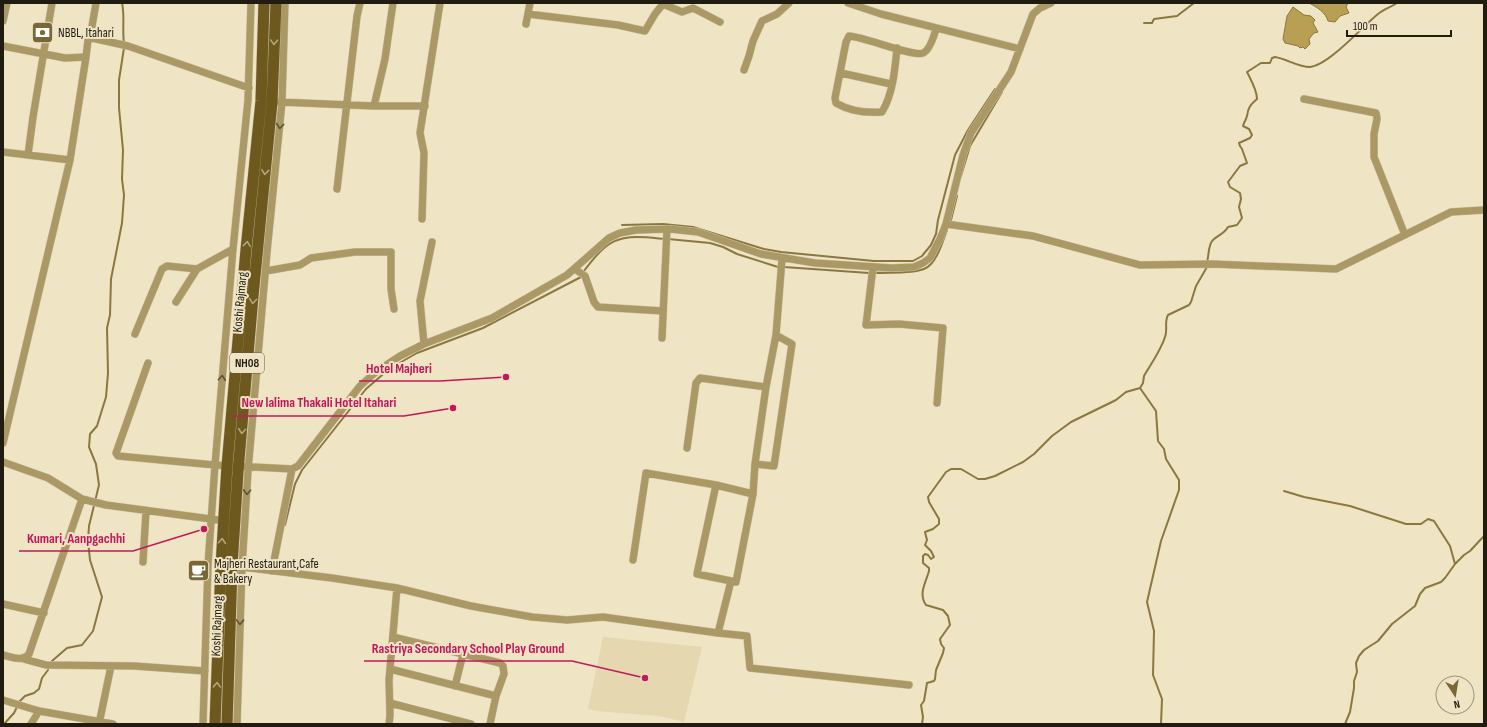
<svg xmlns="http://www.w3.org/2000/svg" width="1487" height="727" font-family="'Sofia Sans Condensed',sans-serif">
	<rect width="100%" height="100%" fill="#efe4c4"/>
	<!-- built -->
	<path fill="#e5d7b0" d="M603,637l99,10 -18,75 -25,-6 -63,-5 -8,-2z"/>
	<!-- water -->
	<path fill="#b99f54" stroke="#8b7840" d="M1309,3h39l-2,4 3,6 -9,3 -5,6 -7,-1c-2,-8 -11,-14 -19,-18z
		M1293,7l11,8 7,1 4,4 -2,3 5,9 -4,1 -5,6 1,5 -5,5 -2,-2 -3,1 -2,-2 -13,-3 -2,-4 4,-23z"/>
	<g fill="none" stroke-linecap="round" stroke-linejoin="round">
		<!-- stream -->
		<path stroke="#8b7840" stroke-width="2" d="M122,3c3,13 0,27 2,40
			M1144,23h8l2,-4 23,-3 17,-13
			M961,176l9,-30 32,-54
			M951,220l6,-24
			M622,225l41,-1 30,3 71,22 17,3 93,9h39l9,-5 9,-11 5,-11 2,-14 17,-65 13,-25 27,-41
			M668,239l42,4 13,4 14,7 41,13
			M1207,262c2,-6 1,-18 6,-22 5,-5 11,-6 15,-13l9,-2 5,-7 -3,-11 2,-8 -1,-6 -10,-6 -2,-5 12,-16 7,-3 -5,-14 -2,-3 -1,-3 11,-5 2,-3 -3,-6 -6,-3c1,-4 3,-6 4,-10 1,-8 3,-11 10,-17 0,-9 -6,-19 -10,-27l14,-9h9l2,-5 3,-1c12,2 23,10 35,10 18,-1 53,-41 68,-53 6,-5 13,-7 19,-11
			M784,267l85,6
			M584,271c6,-8 13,-17 20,-23 17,-15 40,-11 60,-9
			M877,273c13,-1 34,1 47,-4 12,-4 19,-28 23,-39
			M1140,388l16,23 2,30 6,8 2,10 13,21v10l-18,51 -14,61 7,29 -1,44 9,24 -1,25
			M1284,491l20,6 46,9 56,18h15l7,-5 6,2 16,25 5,18
			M285,525l10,-41 7,-14 64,-81 23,-20 28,-16 66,-25 98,-51
			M52,661l15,-13 15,-3 11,-14 9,-34 -12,-37 -2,-19 1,-15 10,-41 -3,-21 -7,-17 1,-13 7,-8 9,-29 2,-24 -1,-45 3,-13 1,-36 11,-56 2,-28 -2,-16 1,-29 -4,-42v-28l5,-32
			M19,702l6,-6 9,-3 5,-4 3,-11 6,-8
			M4,724l10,-11 3,-6
			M922,724l1,-7 -2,-12 3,-4 3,-18 7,-2 1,-2 1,-9 7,-17 1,-5 -3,-4 -1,-5 10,-14 -2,-9 -5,-6 -17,-5c-8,-11 0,-23 3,-34v-3l-6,-5v-7l2,-2 3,1 3,4 3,-2 -3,-6 -6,-6 2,-5 -2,-8 8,-3 6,-5v-5l-10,-17 -1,-5 18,-25 5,-3h10l17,10h7l10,-3 28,-14 11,-8 18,-18 19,-14 45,-22 10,-8 14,-4 3,-5 1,-7c7,-12 17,-26 21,-39 3,-7 -1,-15 3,-22l21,-10 2,-3 5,-16 11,-19
			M1345,724l5,-12 4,-24v-7l3,-9 -1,-9 3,-7 5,-6 14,-9 14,-17 23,-18 5,-12 5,-6 16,-6 4,-4 10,-14 9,-9 6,-4 14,-15"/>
		<defs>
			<path id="minor" d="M848,3l33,11 139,35
				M528,14l90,11 27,6 10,-17 8,-10 19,8 11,-4 27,14
				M3,21l4,-18
				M526,24l4,-21
				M90,38l6,-35
				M3,46l62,12 21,-1 2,-17 4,-2 36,8 121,42
				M897,48c-2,21 -4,46 -15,64 -15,1 -33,-1 -46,-9l-1,-5 11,-56 3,-6c16,1 64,21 74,17 7,-3 11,-17 13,-24
				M744,70l5,-14 4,-15 9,-20 15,-7 12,-11
				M841,73l50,11
				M1304,99l72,14 1,6 -3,15v23l31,78
				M279,102l95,4h51
				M374,106l11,-47 8,-56
				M3,152l67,8
				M28,155l5,-38 19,-114
				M337,189l20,-173 3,-13
				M422,219l2,-66 -4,-20 20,-130
				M946,224l87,12 107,29 73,-1 123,5 115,-57 33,-2
				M873,267l-7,58 33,-1 44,4 -6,75
				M575,269l10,7 9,26 4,5 65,4
				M266,271l34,-6 11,-7 44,-6h36v37l3,20
				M176,302l21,-33
				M135,334l27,-65 5,-3 30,3 36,-20
				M776,335l-10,52 -11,77 19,2 18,-122 -16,-9 6,-76
				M662,338l5,-109
				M424,344l-4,-43 12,-59
				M148,363l-32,90 2,3 97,9 77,4 6,-3 62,-80 17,-15 23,-15 24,-12 68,-26 75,-43 42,-37 11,-5 16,-3 34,-1 28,3 63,22 54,9 77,5 22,-1 9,-4 7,-5 10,-19 6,-15 17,-69 8,-22 40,-61 22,-58 7,-6 11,-5
				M3,443l67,-283 16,-103
				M687,448l9,-65 4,-5 66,9
				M3,462l45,16 34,21 24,6 120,16
				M753,494l-37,-9 -19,89 39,8 17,-88 2,-30
				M633,560l13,-87 70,12
				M143,562l3,-51
				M242,567l90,11 65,10 74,18 61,11 35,3 36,-3 115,16 29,3 3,32 159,17
				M272,571l20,-102
				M3,604l41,9
				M718,633l13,-52
				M393,637l107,26 3,3 1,8 -8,22 -6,28
				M3,655c9,2 19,7 26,-1l53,-155
				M24,659l22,6 88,1 71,5
				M390,669l106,27
				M455,686l8,-32
				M3,700l36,11 74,13
				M390,703l81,21
				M31,724l8,-13
				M99,724l12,-58
				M203,724l5,-159 7,-100 18,-216 15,-149 3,-97
				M237,724l5,-157 6,-96 19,-219 15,-150 3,-99
				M389,724l1,-9 -1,-35 8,-92"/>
			<path id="primary" d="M215,724l6,-158 6,-100 19,-216 15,-149 3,-98
				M227,724l5,-158 6,-95 15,-175 19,-194 4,-99"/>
		</defs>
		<!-- minor casing -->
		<use href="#minor" stroke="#cac0a4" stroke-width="8"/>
		<!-- primary casing -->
		<use href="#primary" stroke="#cac0a4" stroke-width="12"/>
		<!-- minor -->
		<use href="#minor" stroke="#aa9865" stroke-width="7"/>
		<!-- primary -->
		<use href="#primary" stroke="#6d591d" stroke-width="11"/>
	</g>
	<!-- one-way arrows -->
	<defs><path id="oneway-chevron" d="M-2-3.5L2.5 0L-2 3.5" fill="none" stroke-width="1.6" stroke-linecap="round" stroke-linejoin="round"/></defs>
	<g stroke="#b4a579">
		<use href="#oneway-chevron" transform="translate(274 42) rotate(92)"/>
		<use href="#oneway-chevron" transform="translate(265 172) rotate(96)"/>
		<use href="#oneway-chevron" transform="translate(247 244) rotate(-84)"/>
		<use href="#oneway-chevron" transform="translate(253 301) rotate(95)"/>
		<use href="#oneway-chevron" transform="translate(242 431) rotate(95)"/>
		<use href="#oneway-chevron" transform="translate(222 541) rotate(-86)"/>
		<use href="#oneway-chevron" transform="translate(217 685) rotate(-88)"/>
	</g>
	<g stroke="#5e5436">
		<use href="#oneway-chevron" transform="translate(280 126) rotate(96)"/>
		<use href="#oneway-chevron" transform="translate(222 378) rotate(-85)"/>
		<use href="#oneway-chevron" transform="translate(247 492) rotate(93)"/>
		<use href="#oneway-chevron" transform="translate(240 622) rotate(92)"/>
	</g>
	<!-- icons -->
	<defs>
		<symbol id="bank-square" viewBox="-11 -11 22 22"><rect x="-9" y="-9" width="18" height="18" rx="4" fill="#796735" stroke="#efe4c4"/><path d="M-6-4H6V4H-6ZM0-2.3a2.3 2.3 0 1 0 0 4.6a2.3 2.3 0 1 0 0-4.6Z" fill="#fff"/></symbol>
		<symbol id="cafe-square" viewBox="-11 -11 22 22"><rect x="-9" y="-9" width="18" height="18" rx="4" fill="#796735" stroke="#efe4c4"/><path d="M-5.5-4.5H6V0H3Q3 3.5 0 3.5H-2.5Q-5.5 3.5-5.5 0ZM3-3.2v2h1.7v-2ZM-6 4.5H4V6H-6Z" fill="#fff"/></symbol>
	</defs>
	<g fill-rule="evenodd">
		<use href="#bank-square" x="30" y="20" width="25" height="25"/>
		<use href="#cafe-square" x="186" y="558" width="25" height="25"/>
	</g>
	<g text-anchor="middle" stroke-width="4" stroke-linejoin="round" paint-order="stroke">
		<!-- shield labels -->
		<rect fill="#efe4c4" stroke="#5e5846" stroke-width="1" x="230" y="353" width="34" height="20" rx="3"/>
		<g font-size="12" font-weight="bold" fill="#201c10">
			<text x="247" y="367">NH08</text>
		</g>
		<!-- poi labels -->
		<g font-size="13" fill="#201c10" stroke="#efe4c4" text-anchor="start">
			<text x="58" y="37">NBBL, Itahari</text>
			<text x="214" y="568">Majheri Restaurant,Cafe<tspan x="214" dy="15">&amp; Bakery</tspan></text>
		</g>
		<!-- street labels -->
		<g font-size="13" fill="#201c10" stroke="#efe4c4">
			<text transform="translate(239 302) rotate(-85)" y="5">Koshi Rajmarg</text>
			<text transform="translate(216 626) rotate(-88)" y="5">Koshi Rajmarg</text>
		</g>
	</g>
	<!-- callouts -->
	<path fill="none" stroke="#c2185b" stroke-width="1.5" d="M506 377L440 381H359M453 408L404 416H233M204 529L133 551H19M645 678L572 661H364"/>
	<g fill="#c2185b" stroke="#efe4c4" stroke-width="1.5">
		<circle cx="506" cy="377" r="4"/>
		<circle cx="453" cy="408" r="4"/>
		<circle cx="204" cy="529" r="4"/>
		<circle cx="645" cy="678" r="4"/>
	</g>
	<g font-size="14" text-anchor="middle" font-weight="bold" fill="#c2185b" stroke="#efe4c4" stroke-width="4" stroke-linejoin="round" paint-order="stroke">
		<text x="399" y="373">Hotel Majheri</text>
		<text x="319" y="407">New lalima Thakali Hotel Itahari</text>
		<text x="76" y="543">Kumari, Aanpgachhi</text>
		<text x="468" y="653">Rastriya Secondary School Play Ground</text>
	</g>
	<!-- border -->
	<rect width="1487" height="727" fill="none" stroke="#201c10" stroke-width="8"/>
	<!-- north arrow -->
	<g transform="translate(1455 695) rotate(168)"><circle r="19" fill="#efe4c4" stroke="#9c947c"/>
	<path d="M0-3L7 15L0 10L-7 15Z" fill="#796735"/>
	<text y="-6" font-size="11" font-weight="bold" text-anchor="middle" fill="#201c10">N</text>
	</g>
	<!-- scale -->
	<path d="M1347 30v6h104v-6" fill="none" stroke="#201c10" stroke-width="2"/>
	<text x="1353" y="30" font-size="12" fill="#201c10" stroke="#efe4c4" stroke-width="3" paint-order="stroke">100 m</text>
</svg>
